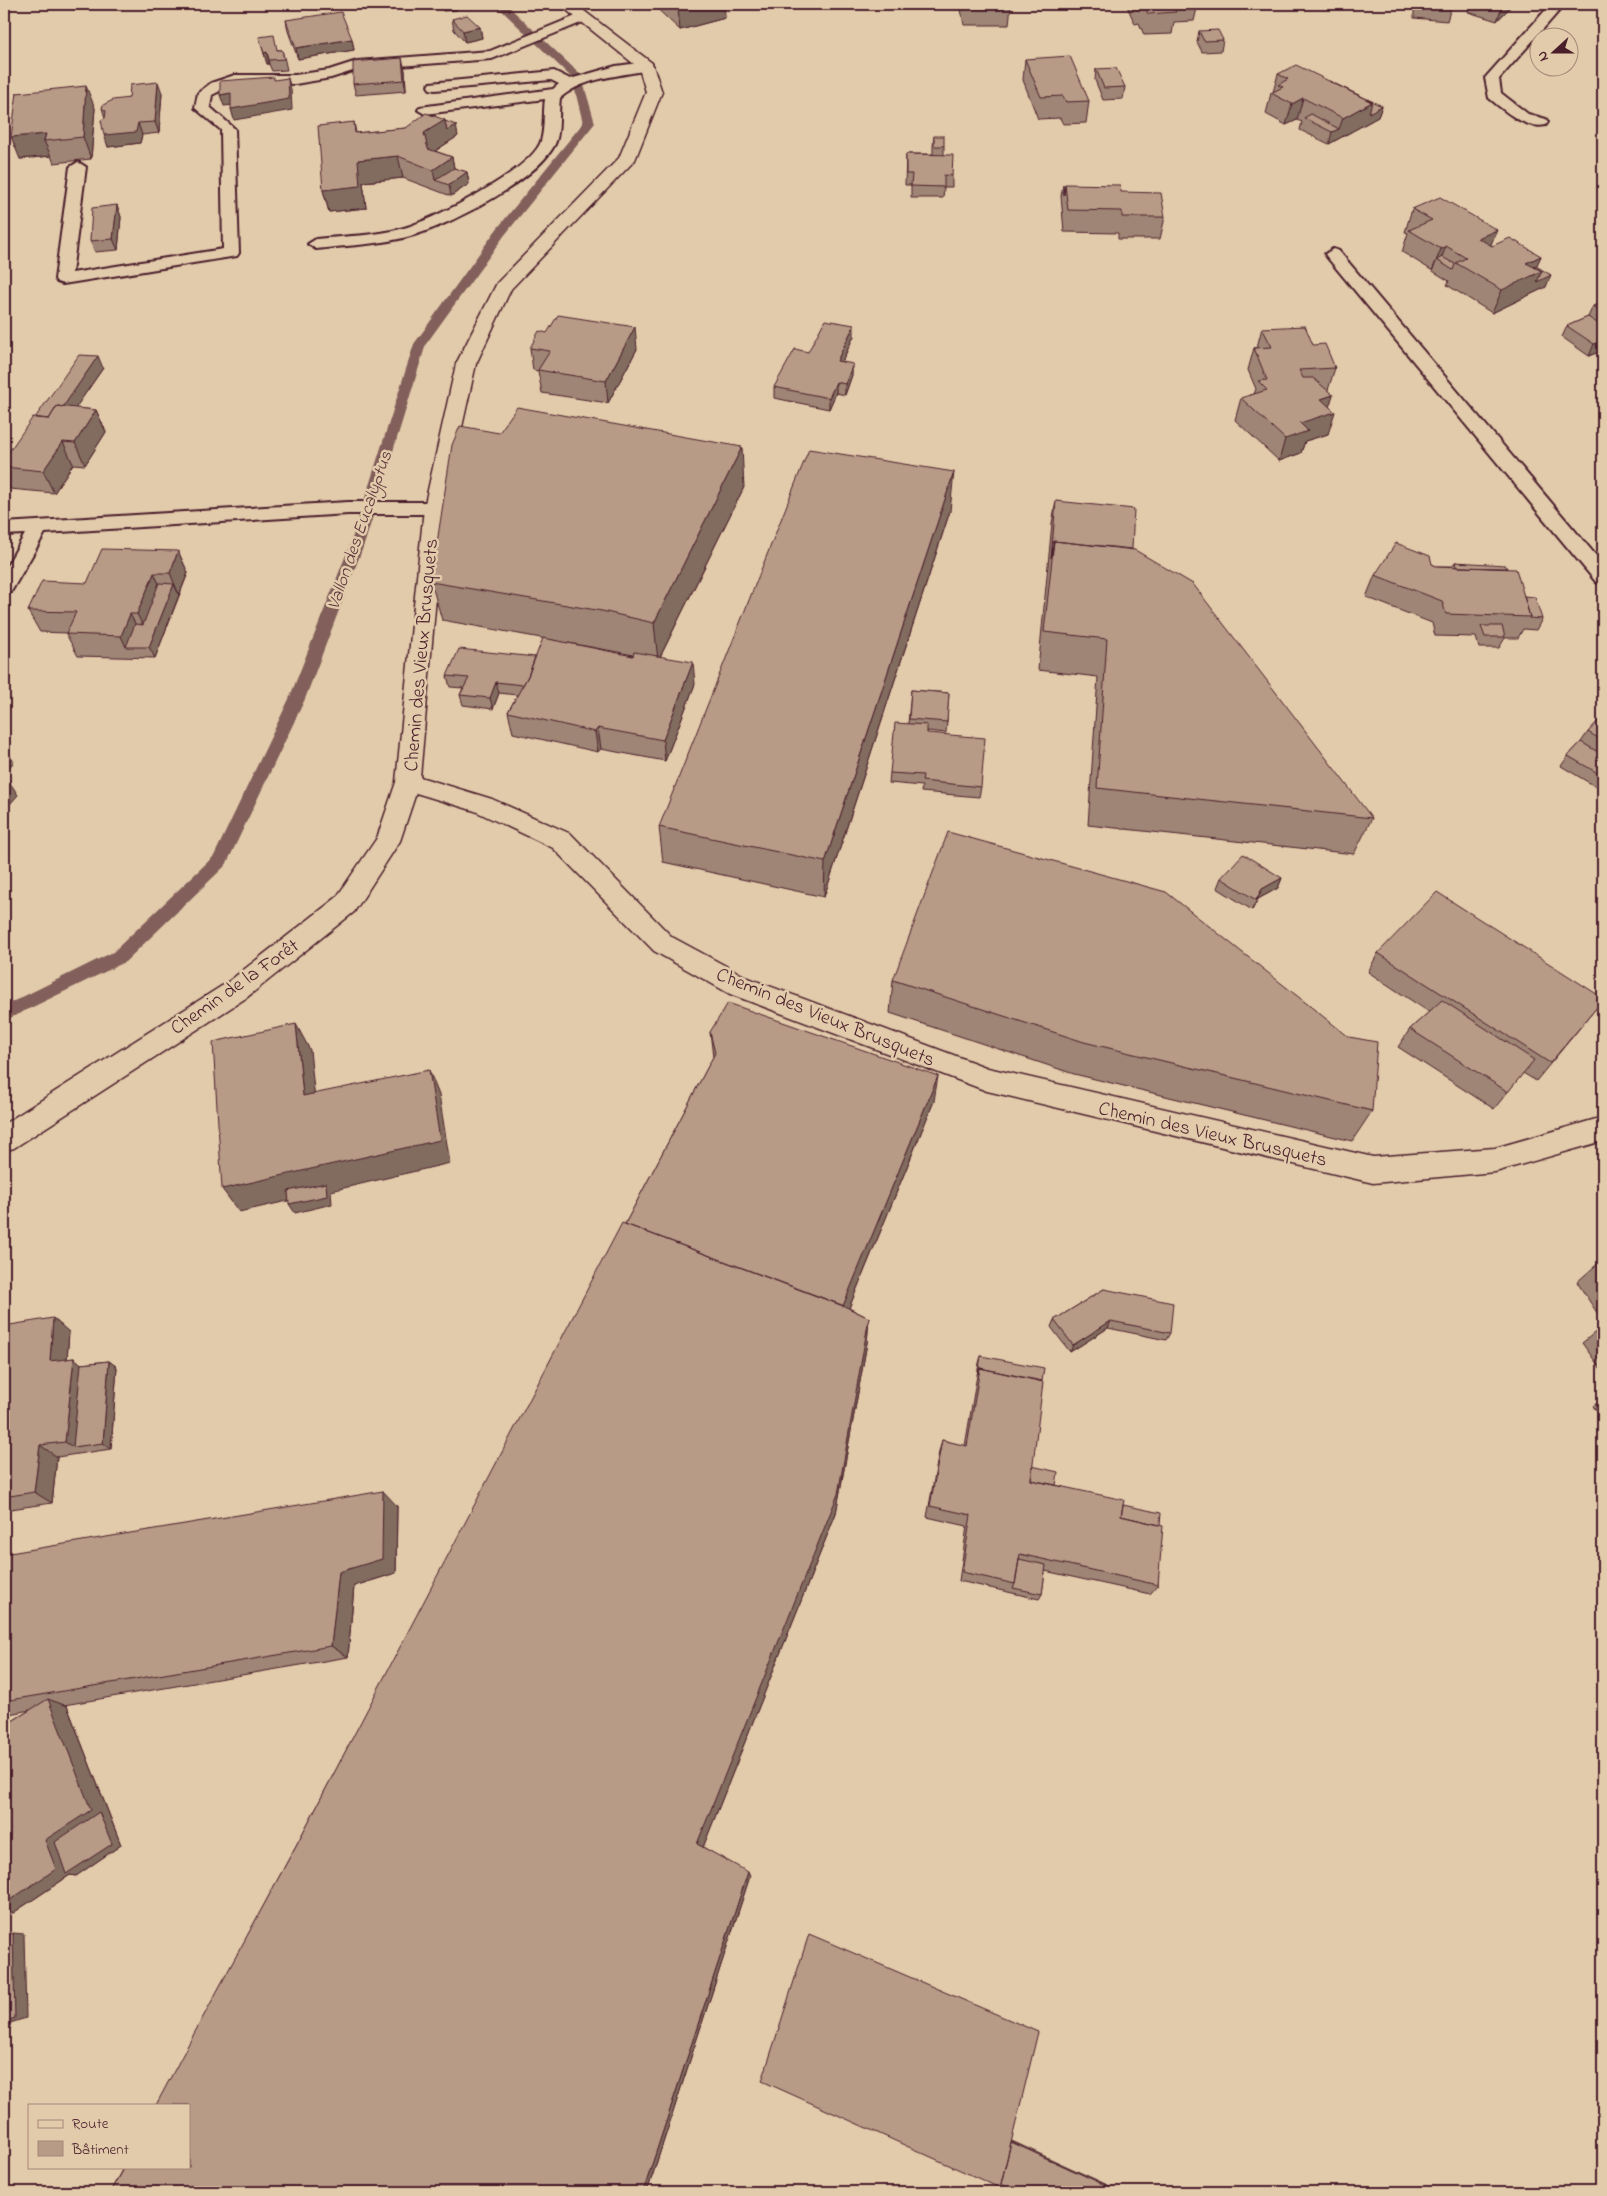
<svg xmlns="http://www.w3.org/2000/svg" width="1607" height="2196" font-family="'Indie Flower',sans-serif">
	<rect width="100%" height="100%" fill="#e2cbab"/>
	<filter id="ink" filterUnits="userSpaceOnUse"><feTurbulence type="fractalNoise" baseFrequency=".02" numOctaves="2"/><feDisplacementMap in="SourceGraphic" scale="10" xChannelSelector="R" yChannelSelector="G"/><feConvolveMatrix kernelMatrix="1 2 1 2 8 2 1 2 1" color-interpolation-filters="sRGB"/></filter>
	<g filter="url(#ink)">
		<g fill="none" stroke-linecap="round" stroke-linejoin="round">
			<!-- stream -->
			<path fill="#825f5a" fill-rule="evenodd" d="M495,4h11l75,71 14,48 -91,113 -78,108 -61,198 -60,157 -79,166 -101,97 -121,59v-15l109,-54 101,-96 75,-157 62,-157 63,-198 82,-114 87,-107 -11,-45z"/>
			<defs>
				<path id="service" d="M1551,4h14l-66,75 2,14 27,21 18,5 2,3 -2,3c-21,5 -42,-15 -57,-27l-4,-20z
					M583,13l7,4 -2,3 -96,39 -133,10 -28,9 -36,6 -59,-1 -24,12 -2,12 25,22 4,124 -2,3 -174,28 -6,-2 -2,-3 15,-112 8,-5 8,5 -14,106 151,-24 -2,-119 -26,-22 3,-15 13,-10 24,-8h60l34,-5 28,-9 133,-10z
					M646,62l5,1 2,3 -2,3c-32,8 -65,7 -91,29 -2,14 1,34 -5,46 -18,36 -103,80 -141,91 -32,10 -66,10 -98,14l-8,-5 8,-5c29,-3 60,-3 88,-11 29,-8 128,-58 137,-87 4,-13 2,-29 4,-42l-120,15 -7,-4 2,-3 133,-18 6,-5 -8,-4 -116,10 -5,-1 -2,-3 2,-3 124,-12 16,8 46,-13z
					M1333,249l6,2 264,313v20l-7,-2 -269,-325 -2,-3z
					M348,502h86l7,2 2,4 -2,4 -7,2h-86l-303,19 -34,59 -7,2v-23l21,-37 -21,1v-12z"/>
				<path id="minor" d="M559,4h16l77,59 10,29 -27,68 -124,129 -35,75 -32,144 -24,269 72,22 79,35 101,103 76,41 240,90 385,89 122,-9 108,-31v24l-108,31 -122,11 -386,-92 -257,-97 -76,-43 -101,-103 -78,-37 -59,-18 -16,48 -46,71 -108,86 -232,150 -10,3v-27l224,-142 108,-84 41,-60 19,-56 28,-274 32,-144 41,-81 122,-125 27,-66 -7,-24z"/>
			</defs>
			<!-- service casing -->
			<use href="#service" stroke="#4a1f2b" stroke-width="4"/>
			<!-- minor casing -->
			<use href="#minor" stroke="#4a1f2b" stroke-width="3"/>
			<!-- service -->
			<use href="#service" fill="#e2cbab" fill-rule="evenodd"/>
			<!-- minor -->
			<use href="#minor" fill="#e2cbab" fill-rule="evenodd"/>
		</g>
		<!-- wall -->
		<path fill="#9e8574" stroke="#4a1f2b" d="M652,4h72l1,14 -45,12z
			M960,4h51l-2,21h-45z
			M1126,4h72l-4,17 -20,1 -2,12 -28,1 -5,-12 -4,1z
			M1414,4h38l-5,17 -33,-3z
			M1465,4h48l-16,17 -29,-9 3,-7z
			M452,19l28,8 2,11 -17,4 -11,-12z
			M286,20l66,19 2,11 -56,9 -10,-28z
			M1199,31l24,9 -2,11 -19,1 -5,-10z
			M259,37l19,13h4l3,11 2,9 -15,1 -3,-7h-2z
			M1025,59l64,42 -3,22 -23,1 -3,-6 -22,1 -15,-39z
			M1096,69l29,18 -2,12 -20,1 -8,-20z
			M405,70l1,21 -50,4 -3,-11z
			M1278,74l104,32 -4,11 -49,27 -29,-14 2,-8 -5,-2 -11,5 -20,-11 5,-21 2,-1z
			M17,93l78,15 -4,51 -37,4 -3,-7 -31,3z
			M162,93l-3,40 -17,2 -2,8 -32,4 -3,-29 -3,-10 27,-10z
			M445,121l13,15 -23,15 17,6 2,11 13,4 2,12 -18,12 -48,-18 -40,4 3,26 -37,4 -6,-22 31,-68 2,11 50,-5z
			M934,136l10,10v9l8,21v11h-8l-1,11h-32v-13h-6l1,-31h27v-7z
			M1063,185l58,7 44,25 -5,22h-42v-6l-54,-1 -3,-36z
			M117,205l4,12 -3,33 -23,2 -5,-11z
			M1412,209l80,37 49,10 -5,10 10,21 -54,26 -45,-28 2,-4 -47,-29 6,-19 -3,-1z
			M1603,302v48l-14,6 -27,-19 5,-11 21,-9 5,-11z
			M1262,328l51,17 22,23 -7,22 1,17 -1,27 -23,7 -4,12 -22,8 -44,-41 6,-22 13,-4 2,-5 -8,-19 6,-22 3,-1z
			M854,336l-12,26 10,13 -7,20 -9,-2 -7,16 -55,-11v-11l34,-35z
			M530,348l107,1 -29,54 -66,-10 -4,-22 -5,-1z
			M103,368l-28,40 21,2 10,22 -21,33 -12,-1 -19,29 -44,-4 -6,-13v-17l31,-41z
			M744,487l-84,170 35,27 -30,77 -64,-12 -3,3 -85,-19 -5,-21 9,-17 -18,-2 -6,16 -30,-4 -3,-10 3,-7 -13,-1 -3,-11 88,-19 98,-2 -26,-5 -165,-30 -11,-38z
			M1056,501l76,48 240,269 -18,36 -266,-29 10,-148 -60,-7 14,-147z
			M950,511l-126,386 -161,-35 -4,-35z
			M178,551l10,22 -33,85 -77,-2 -12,-22v-1l-26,-1 -12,-21 59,-28z
			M1455,562l52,6 17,28 18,23 -6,11 -13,-1 -5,9h-13l-6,10h-20l-3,-11 -41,-1 -3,-13 -66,-26 9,-22 57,-11 4,2h16z
			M911,690l38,3 -3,40 -19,-2v2l54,54 -2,10 -58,-5 1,-6 -33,-3 1,-10 18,-49z
			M1603,716v75l-42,-25 7,-10 13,-14 7,-10z
			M1221,878h61l-4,10 -20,11 -6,11 -35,-22z
			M1378,953l225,47 -67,81 -13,-8 -29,36 -96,-62 12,-18 19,-17 -61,-40z
			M893,980l479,131 -20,30 -278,-67 -184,-61z
			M710,1032l224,69 -85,207 20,10 -2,25 -31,170 -133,334 47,29 -103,316h-537l189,-352 326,-616 88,-167z
			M1603,1259v63l-26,-40z
			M1104,1289l66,44 -4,7 -58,-12 -38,24 -19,-25 3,-7z
			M4,1326l65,6 -2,27 7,-1 7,6 28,-3 8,6 -6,82 -54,8 -5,46 -48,7z
			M1603,1326v46l-21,-29z
			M981,1356l61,25 -10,85 24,19 67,20 37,20 -2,60 -8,9 -105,-23 -3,23 -3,5 -80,-18 8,-55 -40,-9 12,-65 3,-12 23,6 14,-83z
			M1603,1399v22l-10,-15z
			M397,1506l-1,67 -42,13 -6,71 -284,48 3,1 54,139 -45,31 -6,-1 -57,38 -9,-1v-186l26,-16 -26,5v-161z"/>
		<!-- shaded-wall -->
		<path fill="#816c5e" stroke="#4a1f2b" d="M442,4h14l1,6 -14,1z
			M696,4h28l1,14 -45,12 -2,-22z
			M1503,4h10l-16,17z
			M480,27l2,11 -17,4 -2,-11z
			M352,39l2,11 -56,9 -2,-11z
			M267,52l2,12h-2l-3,-11z
			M402,58l3,12 1,21 -2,-11z
			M288,78l3,11 1,21 -58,10 -3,-11z
			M158,82l4,11 -3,40 -4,-11z
			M86,86l9,22 -4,51 -8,-22z
			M231,93l3,12 -10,1 -4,-11z
			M1303,98l-6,22 -11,5 6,-21z
			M1372,102l10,4 -4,11 -49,27 3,-12 7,-3 4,-11z
			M445,120l2,11 9,-6 2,11 -29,19 -5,-22z
			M138,123l4,12 -2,8 -32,4 -4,-12z
			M46,134l-2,7 7,15 -31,3 -9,-22z
			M398,156l5,22 -40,4 3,26 -37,4 -6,-22 35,-30z
			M452,157l4,22 -21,1 -2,-10z
			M467,172l2,12 -18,12 -2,-11z
			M117,205l4,12 -3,33 -5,-11z
			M1497,230l-9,22 -10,-14z
			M1446,246l-6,16 -3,-2 -5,11 9,-22z
			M1541,256l-9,20 10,-5 9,4 -5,12 -54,26 10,-23 24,-27z
			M854,325v11l-17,36v-11z
			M635,327l2,22 -29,54 -2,-22z
			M1603,341v9l-14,6 5,-12z
			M98,356l5,12 -44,64 -6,-11z
			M853,364l-1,11 -7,20v-11z
			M836,382v11l-7,16v-11z
			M1333,395l-6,19 8,-2 -7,22 -23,7 -4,12 -22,8 6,-22 36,-40z
			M96,410l10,22 -21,33 -10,-22z
			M63,442l10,22 -19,29 -11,-22z
			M742,447l2,40 -86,174 -4,-38z
			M954,472l-4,39 -126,386 1,-35z
			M178,551l10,22 -9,22 -9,-22z
			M154,573l10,21 -16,42 -11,-22z
			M174,584l5,11 -24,63 -6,-11z
			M130,614l11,21 -15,12 -5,-11z
			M693,662l2,22 -30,77 -2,-21z
			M496,682l3,11 -6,16 -3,-11z
			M598,728l3,21 -3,3 -3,-20z
			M4,747l10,15 -10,11z
			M5,775l13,20 -14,16v-35z
			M1282,878l-4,10 -20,11 -6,11 10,-21z
			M296,1024l14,26 7,70 -14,-24z
			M429,1070l10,25 11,68 -119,28 1,13 -37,9 -6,-9 38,-12 -88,20 -17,-23z
			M938,1076l-4,25 -94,229 1,-20z
			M53,1318l16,14 -3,42 -16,-13z
			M869,1318l-2,25 -31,170 -134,337 -5,-6z
			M1111,1321l-3,7 -38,24 3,-7z
			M74,1358l16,13 -17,76 -8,-5z
			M109,1361l8,6 -6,82 -8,-6z
			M40,1445l17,12 -5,46 -18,-11z
			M383,1491l14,15 -1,67 -42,13 -6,71 -17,-11 8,-74z
			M48,1699l19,7 54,139 -45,31 -6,-1 -57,38 -9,-1v-8l41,-64z
			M748,1872l2,4 -103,316h-4z
			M13,1933l11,1 2,84 -22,7z
			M1003,2137l111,51 4,3 -112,-51z"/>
		<!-- building -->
		<path fill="#b89b87" stroke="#4a1f2b" d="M673,4h23l-18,4z
			M1144,4h27l5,8 -28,2z
			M341,12l11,27 -56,9 -10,-28z
			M467,15l13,12 -17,4 -11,-12z
			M1218,30l5,10 -19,1 -5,-10z
			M274,35l3,15h5l2,9 -15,1 -2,-8 -3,1 -5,-16z
			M1070,56l19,45 -23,1 -3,-6 -22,1 -16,-38z
			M402,58l2,22 -51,4v-22z
			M1296,65l76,37 -29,16 -40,-20 -11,6 -21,-11 12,-6 -5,-2 10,-6 -10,-5z
			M1116,68l9,19 -21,1 -8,-19z
			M274,77v3l14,-2 1,21 -58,10v-16l-11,2v-14z
			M1329,81l53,25 -13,7 3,-11z
			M158,82l-3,40 -17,1 -2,9 -32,3 -3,-15 4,-2 1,-7 -4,-3 1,-3 10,-5 16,-2 1,-13z
			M86,86l-3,51 -39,4 2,-7 -35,3 6,-44z
			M426,113l19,7 -21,13 4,16 24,8 -19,13 -35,-14 -40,4 2,26 -37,4 -5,-64 36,-4 1,11 51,-5z
			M1311,114l28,15 -7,3 -28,-14z
			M445,121l11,4 -9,6z
			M934,136h10v10h-10z
			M906,154l47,1 -1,21 -8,-1v12l-33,-1 1,-12h-6z
			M454,168l13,4 -18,13 -14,-5z
			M1065,184l55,1 1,7 40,1 4,24h-43v-6l-54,-1z
			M1063,185h2l-1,10z
			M1440,197l57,33 -19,8 14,8 18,-8 31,18 -15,7 16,8 -40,19 -46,-27 10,-5 -20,-12 -5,3 -32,-19 23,-10 -20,-11z
			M117,205l-4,34 -23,2 2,-33z
			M1442,257l13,7 -2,6 -16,-10z
			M1536,266l15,9 -14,7 5,-11 -8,-4z
			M1603,302v10l-10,-6z
			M558,315l77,12 -29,54 -68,-11 12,-19 -20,-3 9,-17 8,2z
			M1588,317l15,10v14l-9,3 -27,-18z
			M825,320l29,5 -17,36 16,3 -8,20 -9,-2 -7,16 -55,-11 21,-38 13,3z
			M1305,326l8,19 12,-1 10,24 -36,2 4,8h10l20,17 -12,4 14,13 -35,11 8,8 -23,8 -44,-41 26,-8 -9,-9 9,-1 -13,-32 18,-1 -10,-19z
			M79,355l19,1 -35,51 -6,-1 -8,13 -14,-1z
			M57,406l39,4 -21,33 -12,-1 -20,29 -39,-4v-8l29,-42 16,2z
			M517,407l225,40 -88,176 -52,-12 -171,-29 21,-137 8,-19 39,7z
			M809,449l145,23 -129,390 -166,-35z
			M1056,501l78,8 -2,40 -78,-8 -3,17z
			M1054,541l81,9 58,34 179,234 -275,-30 10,-149 -63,-7z
			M1396,543l34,13 2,8 4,2 80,3 14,48 -84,-3 -4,-13 -67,-26z
			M102,549l76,2 -8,22h-16l-17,41h-7l-9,22 -55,-2 10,-22 -48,-1 14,-30 45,2z
			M1455,562l50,3 2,3 -51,-1z
			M159,583l15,1 -25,63h-23l9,-23 8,1z
			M1524,596l11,1 7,22 -13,-1 1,-1z
			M1481,626h21l3,11h-20z
			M543,638l90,18 1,-4 59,10 -30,78 -65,-12 -3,4 -87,-20 20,-36z
			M459,649l76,8 -7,19 -5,9 -27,-3 -6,16 -30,-3 9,-17 -22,-2z
			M911,690l38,3 -2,29 -38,-3z
			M1603,716v25l-15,-9z
			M895,723l32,2v8l58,5 -4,49 -59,-6 1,-6 -33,-2z
			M1581,742l22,13v21l-35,-20z
			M948,832l218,60 183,145 28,5 -5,69 -288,-69 -191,-62z
			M1243,854l39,24 -20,11 -6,11 -35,-22z
			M1437,892l166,106v2l-53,63 -172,-110z
			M1442,1000l92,60 -26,32 -98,-63z
			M728,1003l210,73 -95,230 -218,-82 90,-171 -5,-21z
			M296,1024l7,72 126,-26 11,70 -218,49 -9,-147z
			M326,1183l1,13 -38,8 -1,-13z
			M622,1223l220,82 27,13 -31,176 -141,350 51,28 -105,320h-533l14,-25h65v-62h-33l33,-62 110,-203z
			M1104,1289l69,14 -3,30 -59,-12 -38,24 -19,-25z
			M53,1318l-3,43 24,-3 -9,84 -25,3 -6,47 -30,5v-171z
			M981,1356l63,12 -2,13 -62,-13 -2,6z
			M109,1361l-6,82 -30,4 8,-83z
			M980,1368l63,14 -12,98 93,20 -3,16 42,10 -5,59 -138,-31 -5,30 -53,-12 9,-57 -41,-9 12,-66 25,6z
			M1032,1466l26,6 -2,13 -25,-5z
			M383,1491l-1,68 -43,13 -8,74 -327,55v-147z
			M1123,1505l38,8 -1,12 -39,-9z
			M1019,1559l27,6 -4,29 -29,-6 2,-4z
			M48,1699l43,111 -46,30 11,29 -52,35v-178z
			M99,1812l13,32 -46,30 -11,-32z
			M13,1933l2,85 -11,4v-85z
			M809,1934l229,98 -38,156 -238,-107z
			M1011,2142l107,49v1h-100l-17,-8z"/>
	</g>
	<g text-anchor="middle" stroke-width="5" stroke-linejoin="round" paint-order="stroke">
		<!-- far-water labels -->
		<g font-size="18" font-style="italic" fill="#5d343b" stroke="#e2cbab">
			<text transform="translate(359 530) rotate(-71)" y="6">Vallon des Eucalyptus</text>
		</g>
		<!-- street labels -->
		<g font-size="20" fill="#4a1f2b" stroke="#e2cbab">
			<text transform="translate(420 655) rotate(-85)" y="7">Chemin des Vieux Brusquets</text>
			<text transform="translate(234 986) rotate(-35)" y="7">Chemin de la Forêt</text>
			<text transform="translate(826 1016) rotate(22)" y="7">Chemin des Vieux Brusquets</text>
			<text transform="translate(1213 1133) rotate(13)" y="7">Chemin des Vieux Brusquets</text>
		</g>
	</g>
	<!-- margin -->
	<rect width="1607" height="2196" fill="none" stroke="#e2cbab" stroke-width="20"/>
	<rect x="10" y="10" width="1587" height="2176" fill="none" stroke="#4a1f2b" stroke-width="2" filter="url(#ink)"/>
	<!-- legend -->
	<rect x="28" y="2104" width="162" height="65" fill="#e2cbab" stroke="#a58678"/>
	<rect x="38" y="2120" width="25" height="8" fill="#e2cbab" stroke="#a58678"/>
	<text x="72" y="2128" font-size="15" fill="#4a1f2b">Route</text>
	<rect x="38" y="2141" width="25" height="15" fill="#b89b87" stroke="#a58678"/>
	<text x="72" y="2154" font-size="15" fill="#4a1f2b">Bâtiment</text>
	<!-- north arrow -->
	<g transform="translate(1554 52) rotate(249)"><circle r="24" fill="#e2cbab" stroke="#a58678"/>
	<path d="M0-4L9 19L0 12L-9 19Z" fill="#4a1f2b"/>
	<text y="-8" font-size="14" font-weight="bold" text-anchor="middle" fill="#4a1f2b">N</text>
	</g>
</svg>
